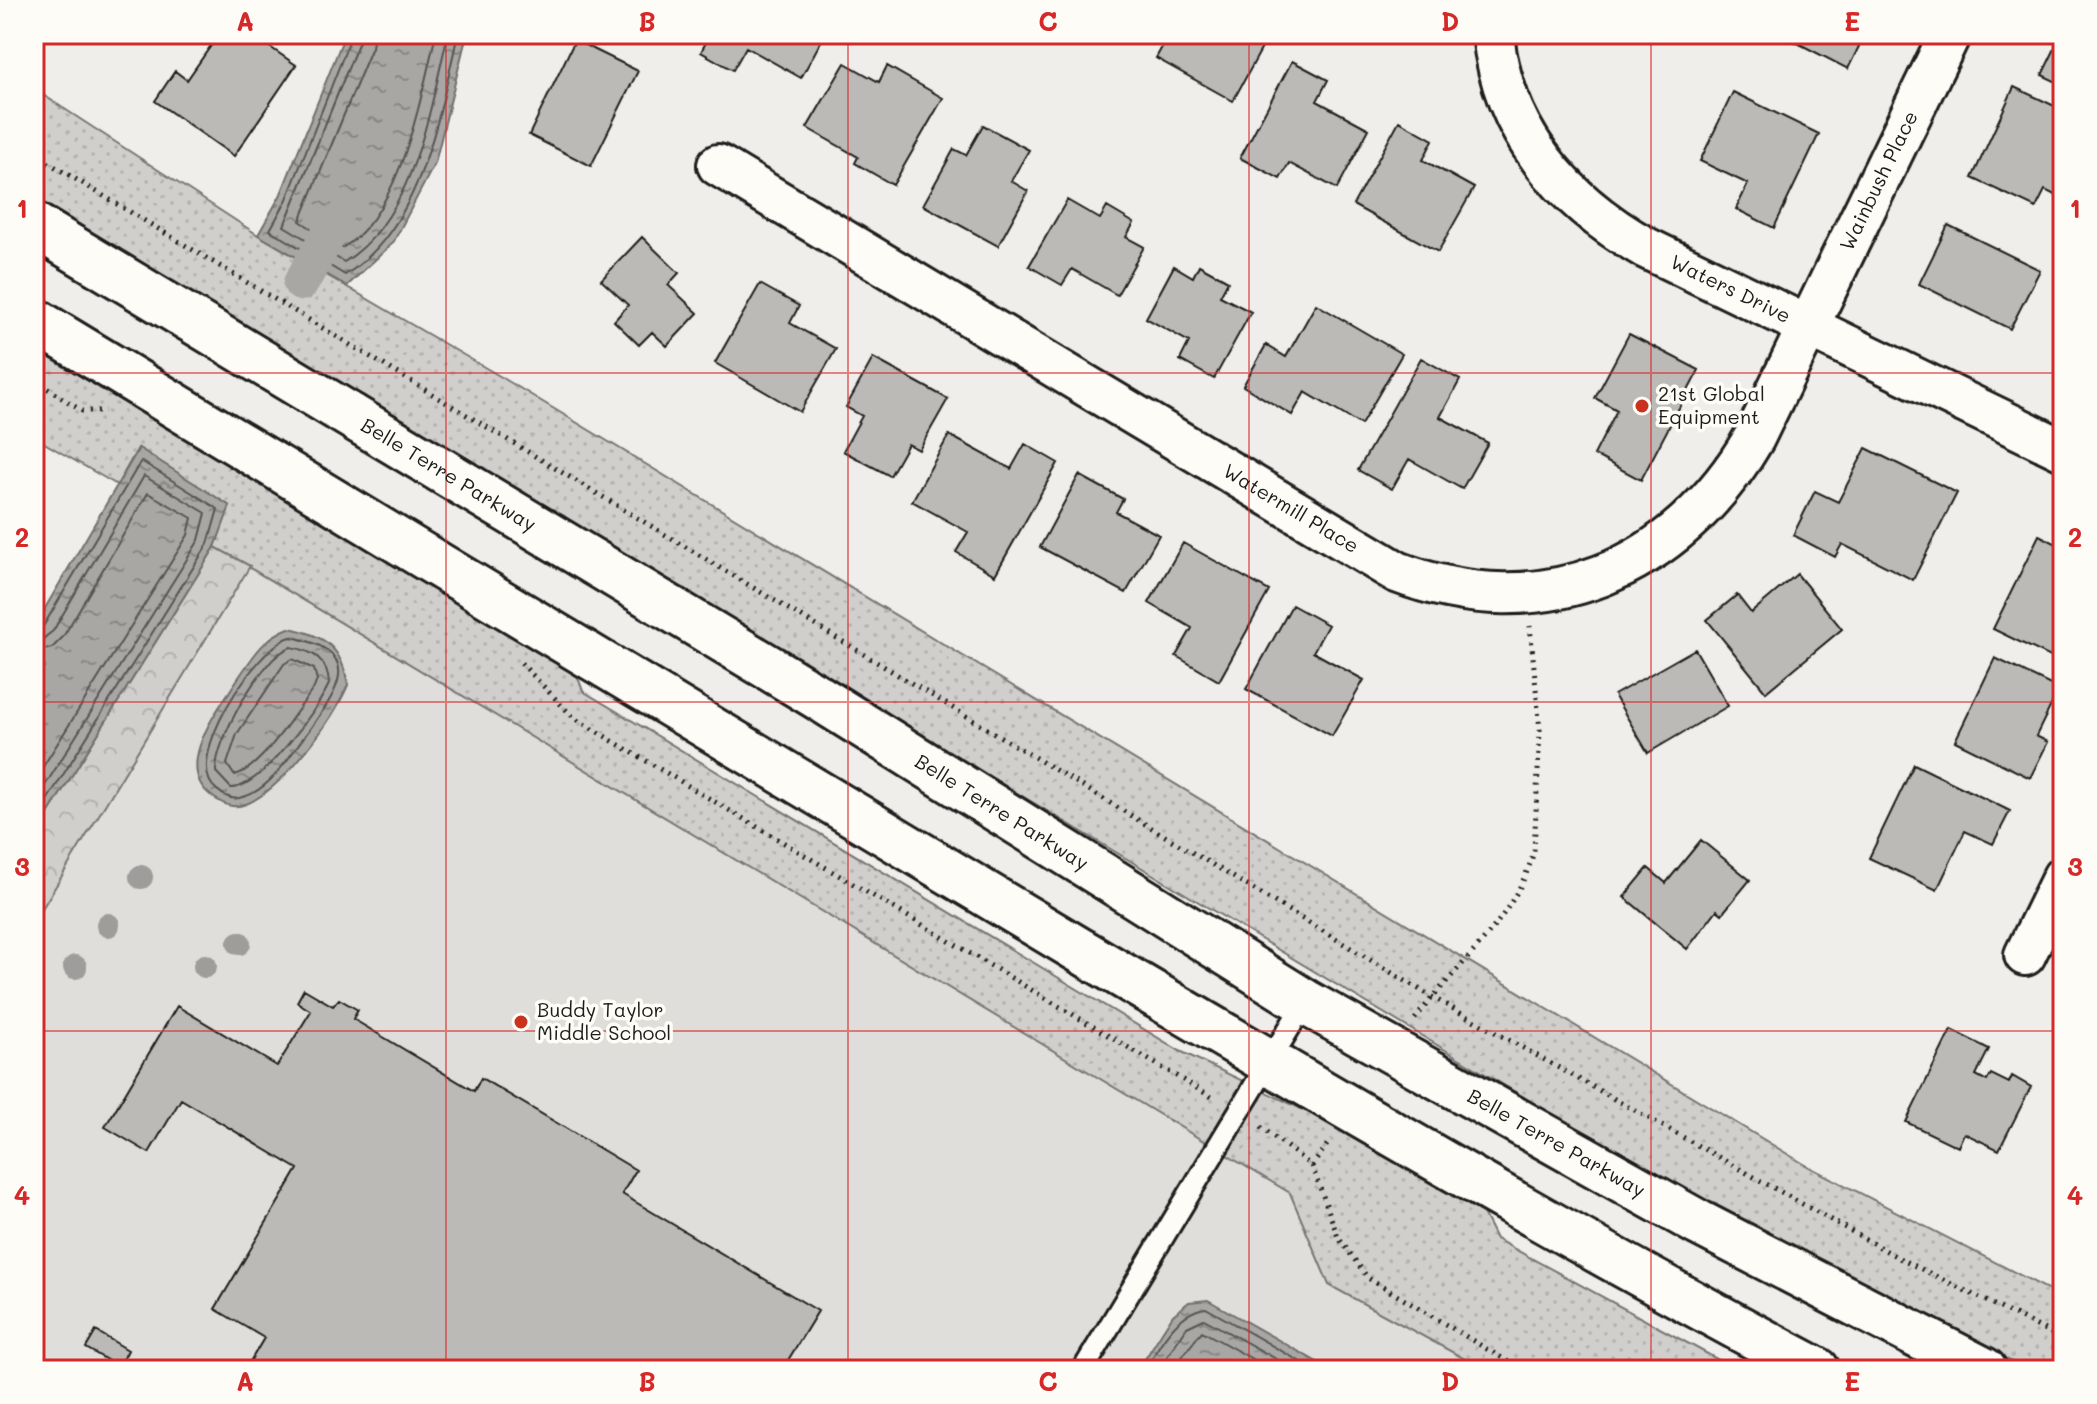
<svg xmlns="http://www.w3.org/2000/svg" width="2097" height="1404" font-family="Mali,sans-serif">
	<defs>
		<pattern id="grass-dots" width="8" height="8" patternUnits="userSpaceOnUse" patternTransform="scale(2)"><rect width="8" height="8" fill="#d0cfcc"/><path d="M2 2h.1M6 6h.1" fill="none" stroke="#b2b1af" stroke-width="1.8" stroke-linecap="round"/></pattern>
		<pattern id="forest-crowns" width="20" height="18" patternUnits="userSpaceOnUse" patternTransform="scale(2)"><rect width="20" height="18" fill="#d0cfcc"/><path d="M2 6a3 3 0 1 1 6 0M12 15a3 3 0 1 1 6 0" fill="none" stroke="#b2b1af"/></pattern>
		<pattern id="water-ripples" width="26" height="14" patternUnits="userSpaceOnUse" patternTransform="scale(2)"><rect width="26" height="14" fill="#a8a7a3"/><path d="M2 4q2-2 4 0t4 0M15 11q2-2 4 0t4 0" fill="none" stroke="#888784"/></pattern>
	</defs>
	<rect width="100%" height="100%" fill="#f0eeea"/>
	<filter id="ink" filterUnits="userSpaceOnUse"><feTurbulence type="fractalNoise" baseFrequency=".0125" numOctaves="2"/><feDisplacementMap in="SourceGraphic" scale="16" xChannelSelector="R" yChannelSelector="G"/><feConvolveMatrix kernelMatrix="1 2 1 2 8 2 1 2 1" color-interpolation-filters="sRGB"/></filter>
	<g filter="url(#ink)">
		<!-- built -->
		<path fill="#e0deda" d="M250,566l1040,627 39,92 156,85h-1451v-448z"/>
		<!-- grass -->
		<path fill="url(#grass-dots)" stroke="#767674" stroke-width="2" d="M34,89l224,146 245,143 1306,789 254,130v73h-36l-311,-164 -164,-92 -1518,-911z
			M34,339l539,325 10,27 597,360 180,86 121,72 15,30 241,131h-252l-156,-85 -39,-92 -1075,-646 14,-41 -91,-58 -21,37 -83,-48z"/>
		<!-- forest -->
		<path fill="url(#forest-crowns)" stroke="#767674" stroke-width="2" d="M215,547l35,19 -216,356v-86z"/>
		<!-- water -->
		<path fill="url(#water-ripples)" stroke="#706f6d" stroke-width="2" d="M345,34h122l-32,129 -42,80 -46,43 -89,-51 22,-39z
			M139,448l91,58 -15,41 -181,289v-209z
			M289,628c36,7 53,20 59,57 -15,35 -66,105 -102,119 -13,5 -22,1 -33,-7 -41,-28 4,-86 22,-114 16,-23 27,-45 54,-55z
			M1208,1300l123,70h-193l35,-55 16,-13z"/>
		<g fill="none" stroke-linecap="round" stroke-linejoin="round">
			<!-- shore -->
			<path stroke="#545452" stroke-width="2" d="M352,34l-65,165 -17,31 75,45c77,-48 94,-160 113,-241
				M362,34l-78,192 60,36c70,-43 86,-154 104,-228
				M374,34l-2,13 -72,174 42,27c59,-33 79,-153 94,-214
				M34,630l10,-5 97,-164 77,48 -10,35 -174,277
				M291,637c80,15 43,59 13,100 -16,21 -36,56 -65,61 -9,2 -16,-3 -22,-8 -38,-28 41,-145 74,-153z
				M34,640l10,-2 9,-7 91,-155 62,37 -7,27 -165,263
				M291,647c23,4 37,13 38,37 -11,25 -69,105 -98,104l-15,-16c-2,-30 46,-116 75,-125z
				M34,652l18,-4 11,-11 85,-144 44,25 -4,17 -154,246
				M292,659l22,10 3,11 -3,8c-18,23 -53,82 -80,87l-7,-11 10,-30 47,-70z
				M1147,1370c10,-24 31,-59 59,-62l109,62
				M1158,1370l29,-43 17,-8 92,51
				M1172,1370l30,-39 70,39"/>
			<!-- canal -->
			<path stroke="#a8a7a3" stroke-width="36" d="M301,283l34,-60"/>
		</g>
		<!-- building -->
		<path fill="#bbbab6" stroke="#1c1c1c" stroke-width="2" d="M219,34h32l45,31 -62,91 -79,-55 20,-30 12,9z
			M710,34h115l-24,44 -55,-31 -13,23 -32,-18z
			M1169,34h72l22,12 -30,55 -77,-43z
			M1780,34h85l-17,35z
			M2062,34h1v51l-21,-10z
			M575,40l63,31 -47,95 -62,-31z
			M1292,61l36,19 -11,21 52,28 -32,60 -48,-26 -9,16 -40,-21z
			M845,63l34,19 8,-16 56,32 -50,87 -38,-22 3,-6 -51,-29z
			M2014,87l49,23v41l-7,14 7,3v25l-2,5 -16,-8 -9,18 -64,-30z
			M1733,92l86,42 -45,94 -38,-19 12,-25 -48,-23z
			M1399,121l34,19 -10,20 51,28 -36,64 -85,-47z
			M983,125l46,25 -18,31 17,10 -30,55 -75,-41 31,-56 12,6z
			M1067,200l33,19 7,-12 27,16 -8,14 18,10 -27,48 -45,-26 -10,16 -33,-19z
			M1948,225l92,45 -30,59 -91,-45z
			M642,237l37,36 -11,12 30,28 -31,33 -15,-14 -13,13 -25,-24 14,-16 -27,-25z
			M1199,265l29,16 -8,15 31,16 -37,67 -34,-19 9,-18 -43,-24 28,-52 19,11z
			M760,284l39,22 -9,17 46,26 -36,63 -85,-49z
			M1316,304l86,50 -41,71 -56,-33 -13,23 -49,-29 23,-41 20,12z
			M1629,334l70,36 -58,110 -47,-25 23,-45 -22,-12z
			M873,358l75,41 -29,51 -11,-6 -18,32 -47,-25 19,-35 -16,-9z
			M1421,358l39,22 -20,37 48,26 -26,46 -53,-30 -17,30 -34,-19z
			M949,435l62,34 14,-25 33,19 -63,112 -39,-23 12,-20 -56,-31z
			M1866,448l91,45 -44,87 -71,-36 -7,13 -42,-22 22,-44 23,11z
			M1079,475l44,24 -7,13 43,23 -33,58 -86,-46z
			M2039,535l24,12v116l-70,-34z
			M1183,543l86,48 -50,90 -43,-25 16,-28 -43,-25z
			M1797,574l45,55 -76,63 -59,-72 30,-25 14,18z
			M1292,605l36,20 -15,27 51,28 -32,56 -86,-47z
			M1695,649l33,57 -80,47 -34,-58z
			M1995,658l64,31 -23,47 12,6 -18,36 -75,-37z
			M1914,764l96,47 -17,33 -28,-13 -28,59 -68,-32z
			M1701,840l49,40 -28,34 -5,-4 -30,39 -63,-52 24,-29 18,15z
			M304,989l29,17 6,-7 19,11 -5,9 121,72 7,-13 155,92 -14,24 196,117 -36,59h-537l19,-32 -49,-29 83,-140 -117,-70 -32,54 -44,-26 72,-121 100,60 34,-55 -14,-9z
			M1951,1030l38,19 -13,26 11,6 4,-7 18,9 3,-7 19,11 -32,63 -35,-17 -6,14 -52,-25z
			M96,1331l32,19 -9,17 -33,-19z"/>
		<g fill="none" stroke-linecap="round" stroke-linejoin="round">
			<defs>
				<path id="lane" d="M1083,1370l222,-368"/>
				<g id="street">
					<path id="s1" d="M1493,34c10,98 70,167 153,214l417,202"/>
					<path id="s2" d="M718,165l679,407c146,56 280,-2 357,-134l196,-404"/>
					<path d="M2025,955l38,-78"/>
				</g>
				<g id="secondary">
					<path id="s3" d="M34,225l782,471 489,306 394,221 285,147"/>
					<path d="M34,320c347,210 693,421 1042,628 245,145 490,289 741,422"/>
				</g>
			</defs>
			<!-- lane casing -->
			<use href="#lane" stroke="#1c1c1c" stroke-width="26"/>
			<!-- street casing -->
			<use href="#street" stroke="#1c1c1c" stroke-width="46"/>
			<!-- secondary casing -->
			<use href="#secondary" stroke="#1c1c1c" stroke-width="50"/>
			<!-- path -->
			<path stroke="#1c1c1c" stroke-width="5" stroke-dasharray="2 6" stroke-linecap="butt" d="M34,154l1398,843 467,261 164,81
				M34,380l48,31h23
				M521,663l53,55 641,381
				M1415,1019c42,-55 100,-99 119,-168l6,-121 -10,-104
				M1261,1127l51,39 26,71 30,41 154,92
				M1312,1166l17,-24"/>
			<!-- lane -->
			<use href="#lane" stroke="#fdfcf7" stroke-width="20"/>
			<!-- street -->
			<use href="#street" stroke="#fdfcf7" stroke-width="40"/>
			<!-- secondary -->
			<use href="#secondary" stroke="#fdfcf7" stroke-width="44"/>
		</g>
		<!-- trees -->
		<g fill="#9e9d9b">
			<circle cx="141" cy="877" r="12"/>
			<circle cx="108" cy="925" r="12"/>
			<circle cx="239" cy="943" r="12"/>
			<circle cx="205" cy="966" r="12"/>
			<circle cx="75" cy="967" r="12"/>
		</g>
	</g>
	<!-- grid -->
	<path fill="none" stroke="#d62828" stroke-width="2" stroke-opacity="0.55" d="M446,34v1336M848,34v1336M1249,34v1336M1651,34v1336M34,373h2029M34,702h2029M34,1031h2029"/>
	<!-- markers -->
	<g fill="#c8321e" stroke="#fdfcf7" stroke-width="3">
		<circle cx="1642" cy="406" r="8"/>
		<circle cx="521" cy="1022" r="8"/>
	</g>
	<g text-anchor="middle" stroke-width="7" stroke-linejoin="round" paint-order="stroke">
		<!-- street labels -->
		<g font-size="20" fill="#1c1c1c" stroke="#fdfcf7">
			<text dy="7" stroke="none"><textPath href="#s2" startOffset="1496">Wainbush Place</textPath></text>
			<text dy="7" stroke="none"><textPath href="#s1" startOffset="368">Waters Drive</textPath></text>
			<text dy="7" stroke="none"><textPath href="#s3" startOffset="484">Belle Terre Parkway</textPath></text>
			<text dy="7" stroke="none"><textPath href="#s2" startOffset="668">Watermill Place</textPath></text>
			<text dy="7" stroke="none"><textPath href="#s3" startOffset="1132">Belle Terre Parkway</textPath></text>
			<text dy="7" stroke="none"><textPath href="#s3" startOffset="1778">Belle Terre Parkway</textPath></text>
		</g>
		<!-- poi labels -->
		<g font-size="20" fill="#1c1c1c" stroke="#fdfcf7" text-anchor="start">
			<text x="1658" y="401">21st Global<tspan x="1658" dy="23">Equipment</tspan></text>
			<text x="537" y="1017">Buddy Taylor<tspan x="537" dy="23">Middle School</tspan></text>
		</g>
	</g>
	<!-- margin -->
	<rect width="2097" height="1404" fill="none" stroke="#fdfcf7" stroke-width="88"/>
	<rect x="44" y="44" width="2009" height="1316" fill="none" stroke="#d62828" stroke-width="3"/>
	<g font-size="26" text-anchor="middle" font-weight="bold" fill="#d62828">
		<text x="245" y="31">A</text>
		<text x="647" y="31">B</text>
		<text x="1048" y="31">C</text>
		<text x="1450" y="31">D</text>
		<text x="1852" y="31">E</text>
		<text x="22" y="218">1</text>
		<text x="2075" y="218">1</text>
		<text x="22" y="547">2</text>
		<text x="2075" y="547">2</text>
		<text x="22" y="876">3</text>
		<text x="2075" y="876">3</text>
		<text x="22" y="1205">4</text>
		<text x="2075" y="1205">4</text>
		<text x="245" y="1391">A</text>
		<text x="647" y="1391">B</text>
		<text x="1048" y="1391">C</text>
		<text x="1450" y="1391">D</text>
		<text x="1852" y="1391">E</text>
	</g>
</svg>
